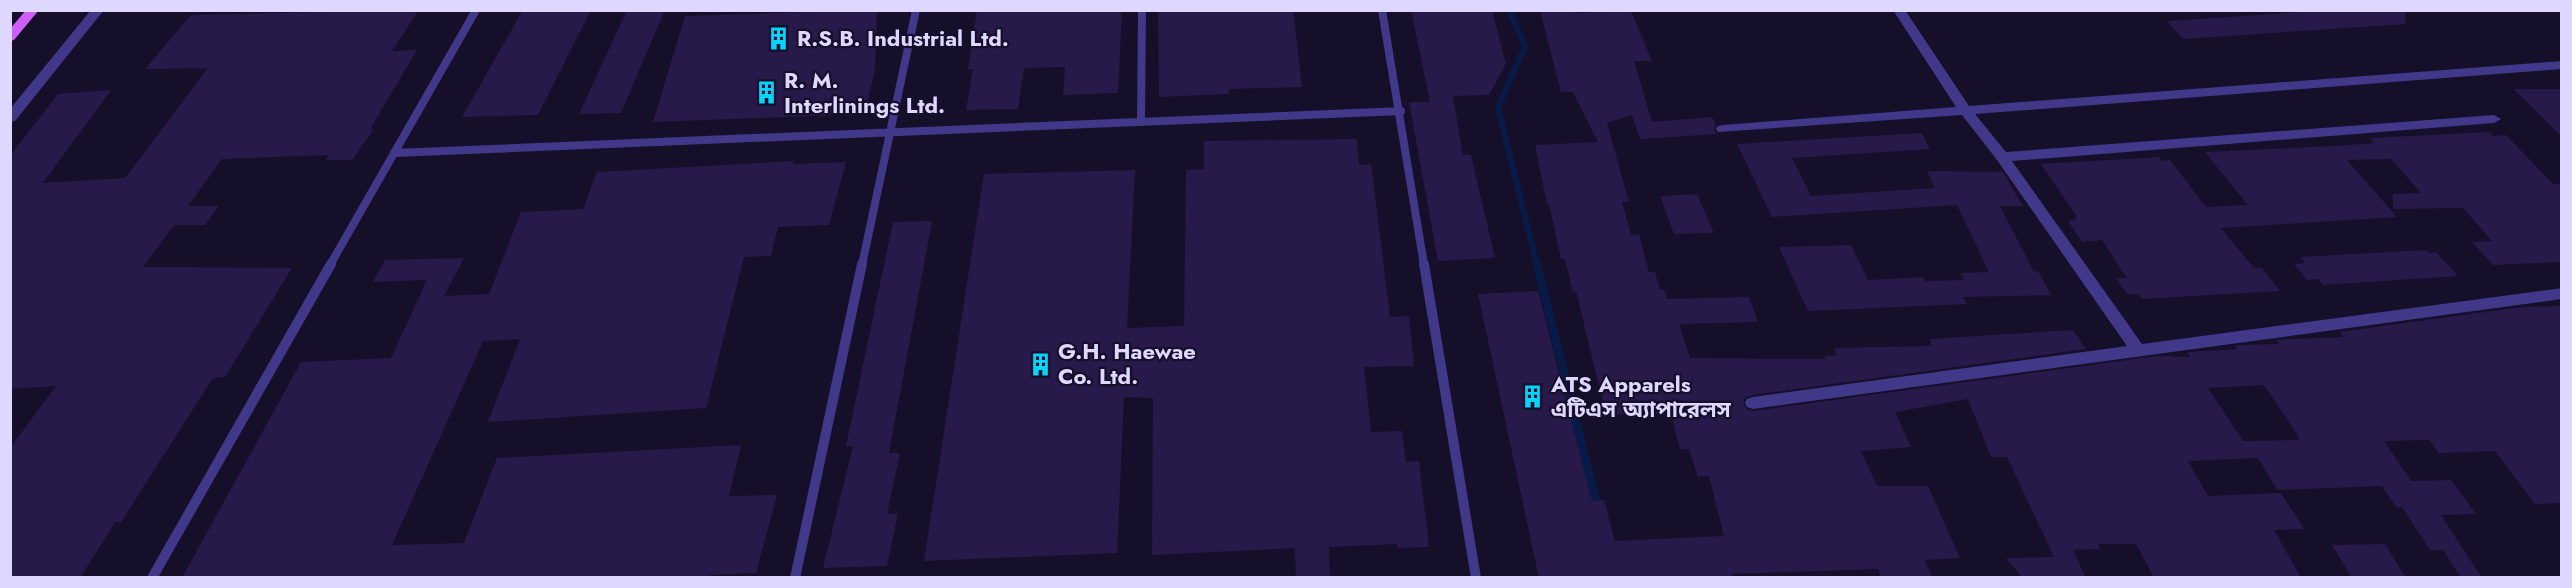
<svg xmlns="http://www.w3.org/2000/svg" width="2572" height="588" font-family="Jost,'Noto Sans Bengali',sans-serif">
	<rect width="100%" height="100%" fill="#150f29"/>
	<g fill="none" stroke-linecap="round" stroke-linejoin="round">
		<!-- stream-far1 -->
		<path stroke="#081b48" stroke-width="6" d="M1509,10l16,36 -27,62 39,157"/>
		<!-- stream -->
		<path stroke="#081b48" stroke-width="8" d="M1537,264l61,245"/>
	</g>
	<!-- building -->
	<path fill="#271a4a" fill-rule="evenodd" d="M419,10l-27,41 25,-1 -47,79h4l-22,31h-26l3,-5 -107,4 -34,47h31l-14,19h-31l-31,42 149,1 -67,109 -12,1 -92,144h-6l-35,56h-70v-130l46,-62 -46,3v-233l48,-62 53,-4 -68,93 82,-5 83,-110 -63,1 46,-54z
		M523,10h68l-53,105 -76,2z
		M627,10h38l-44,103 -42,1z
		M877,10l-2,59 -10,45 -212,8 32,-106z
		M977,10h145l-4,83 -55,2 2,-28 -41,1 -6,41 -52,1 7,-41h-5z
		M1158,10h135l9,77 -73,2v5l-70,3z
		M1411,10h81l14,54 -17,31 -36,1 10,59h8l24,103 -57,3 -29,-159h21z
		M1540,10h34l1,3 56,-2 21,50h-18l18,61 60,-5 4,8 -2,5 3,4 -77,5 -8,-24 -25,8 22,79h-7l9,33 8,-1 10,38h6l5,18h4l3,9 82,-2 9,25 -79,2 11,34 136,1 -2,-3 13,-1 -3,-7 98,-2 -3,-7 144,-9 13,19 -333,46 -7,2 -3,5 3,7 7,2 404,-55 33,1 -3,-5 51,-3 -3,-3 4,-1 40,-1 -2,-4 66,-3 -4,-5 183,-25 40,-1v197l-27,1 -40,-53 -56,2 -10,-13 -45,1 27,40 40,-1 25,34 -35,1 41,63h-21l-18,-28h-13l-28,-43h-6l-14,-21 -105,4 -19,-32 -70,3 20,35 73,-3 23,36 -30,1 27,48h-147l-18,-34h-38l3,5 -28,1 13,28h-63l-17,-20 48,-1 -47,-100h-16l-23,-58 -73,13 16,35 -50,4 16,35h51l32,72 -35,2 7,18h-51l-3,-9 -146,5 1,4h-194l-61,-284 60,-3 54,210 12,-1 11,41 109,-5 -15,-60 -11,1 -9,-28h-9l-9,-35 -65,1 -30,-124 -3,1 -8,-33h-4l-12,-55h-2l-12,-59 63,-3 -25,-50h-12zM2264,385l33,49 2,6 -56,1 -35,-53z
		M2332,10h73l1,14 -223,15 -16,-18z
		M2514,89h48v48z
		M2490,132l3,4 13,-1 47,49h9v78l-69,3 -21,-23 20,-1 -29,-33 -70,1v-15l28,-1 -30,-34 -44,1 50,57 -176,11 33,40h8l18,23 -138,8 -3,-5h-12l-11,-16h11l-25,-38 -20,2 -14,-21 8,-1 -2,-3h3l-36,-53 118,-7 3,4 8,-1 36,47 42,-2 -43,-53 130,-6 39,-3 -4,-5z
		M1922,133l8,16 -138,9 19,38 124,-8 -8,-17 76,1 20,34h-23l34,66 4,-1 13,24 -88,2 4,7 -159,7 -29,-64 72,-2 17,35 55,-3 2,4 39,-1 -4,-7 29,-1 -32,-67 -185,12 -35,-73z
		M1357,139l2,26 12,-1 19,153 19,-1 5,50 -50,1 7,65 31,-1 4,31 13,-1 10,86 -32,1v-4l-68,3 1,31h-34l-1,-30 -143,7 1,-157 -29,-1 -7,156 -193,8 60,-387 151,-4 -8,158 57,-2 2,-156 18,-1v-28z
		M794,161l-1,3 53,-2 -17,63 -51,2 -7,29 -27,1 -38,151 -218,14 32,-83 -37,2 -91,204 72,-2 33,-85 244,-13 -12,51 48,-1 -21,78 -46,2 -1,2 -7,1h-520l119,-216 90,-4 36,-78 -54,2 12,-22 79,-2 -20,38 45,-2 32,-82 62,-3 14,-37z
		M1697,194l17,39 -40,1 -14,-38z
		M932,221l-43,232h11l-13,61 11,-1 -11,53 -64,2 30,-122h-7l47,-224z
		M2426,250l3,3 7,-1 22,24 -135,9 -5,-6 -11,1 -13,-16 11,-1 -5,-6z
		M2385,544l21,34h-54l-20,-33z"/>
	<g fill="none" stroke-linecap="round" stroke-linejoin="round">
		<!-- service-far1 -->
		<path stroke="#413889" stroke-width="8" d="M1382,10l42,255
			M1141,122l1,-112
			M394,153l1007,-42
			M330,265l146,-255
			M862,265l54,-255"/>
		<!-- service -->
		<path stroke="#413889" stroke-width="10" d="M1424,264l52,314
			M152,578l179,-314
			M795,578l67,-314"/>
		<!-- minor -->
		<path fill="#413889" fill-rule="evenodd" d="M91,10h13l-89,111 -5,1v-13z
			M1893,10h12l64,96 593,-45v8l-587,45 31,38 488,-37 7,4 -7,4 -482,38 130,183 420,-56v11l-809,110 -6,-2 -2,-4 2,-4 6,-2 374,-51 -130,-186 -35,-45 -244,17 -2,-3 2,-3 5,-1 233,-18z"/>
		<!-- primary -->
		<path fill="#ce5eff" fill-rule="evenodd" d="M26,10h13l-25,30 -4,1v-12z"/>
	</g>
	<!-- icons -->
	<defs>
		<symbol id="building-bare" viewBox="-9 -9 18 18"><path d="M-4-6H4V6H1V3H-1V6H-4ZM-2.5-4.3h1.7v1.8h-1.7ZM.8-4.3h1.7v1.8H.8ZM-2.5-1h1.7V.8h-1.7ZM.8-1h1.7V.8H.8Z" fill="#03d4ff" stroke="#150f29" stroke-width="2.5" paint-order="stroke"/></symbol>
	</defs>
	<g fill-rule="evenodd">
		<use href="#building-bare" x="762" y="22" width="33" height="33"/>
		<use href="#building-bare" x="750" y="76" width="33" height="33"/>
		<use href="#building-bare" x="1024" y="348" width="33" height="33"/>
		<use href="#building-bare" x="1516" y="380" width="33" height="33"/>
	</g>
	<g text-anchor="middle" stroke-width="4.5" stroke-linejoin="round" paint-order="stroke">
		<!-- poi labels -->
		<g font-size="22" font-weight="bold" fill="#ded7ff" stroke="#150f29" text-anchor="start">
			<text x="797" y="46">R.S.B. Industrial Ltd.</text>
			<text x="784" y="88">R. M.<tspan x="784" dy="25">Interlinings Ltd.</tspan></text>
			<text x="1058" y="359">G.H. Haewae<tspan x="1058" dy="25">Co. Ltd.</tspan></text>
			<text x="1551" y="392">ATS Apparels<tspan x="1551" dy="25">এটিএস অ্যাপারেলস</tspan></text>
		</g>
	</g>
	<!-- border -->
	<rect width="2572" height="588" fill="none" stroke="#ded7ff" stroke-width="24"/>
</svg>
